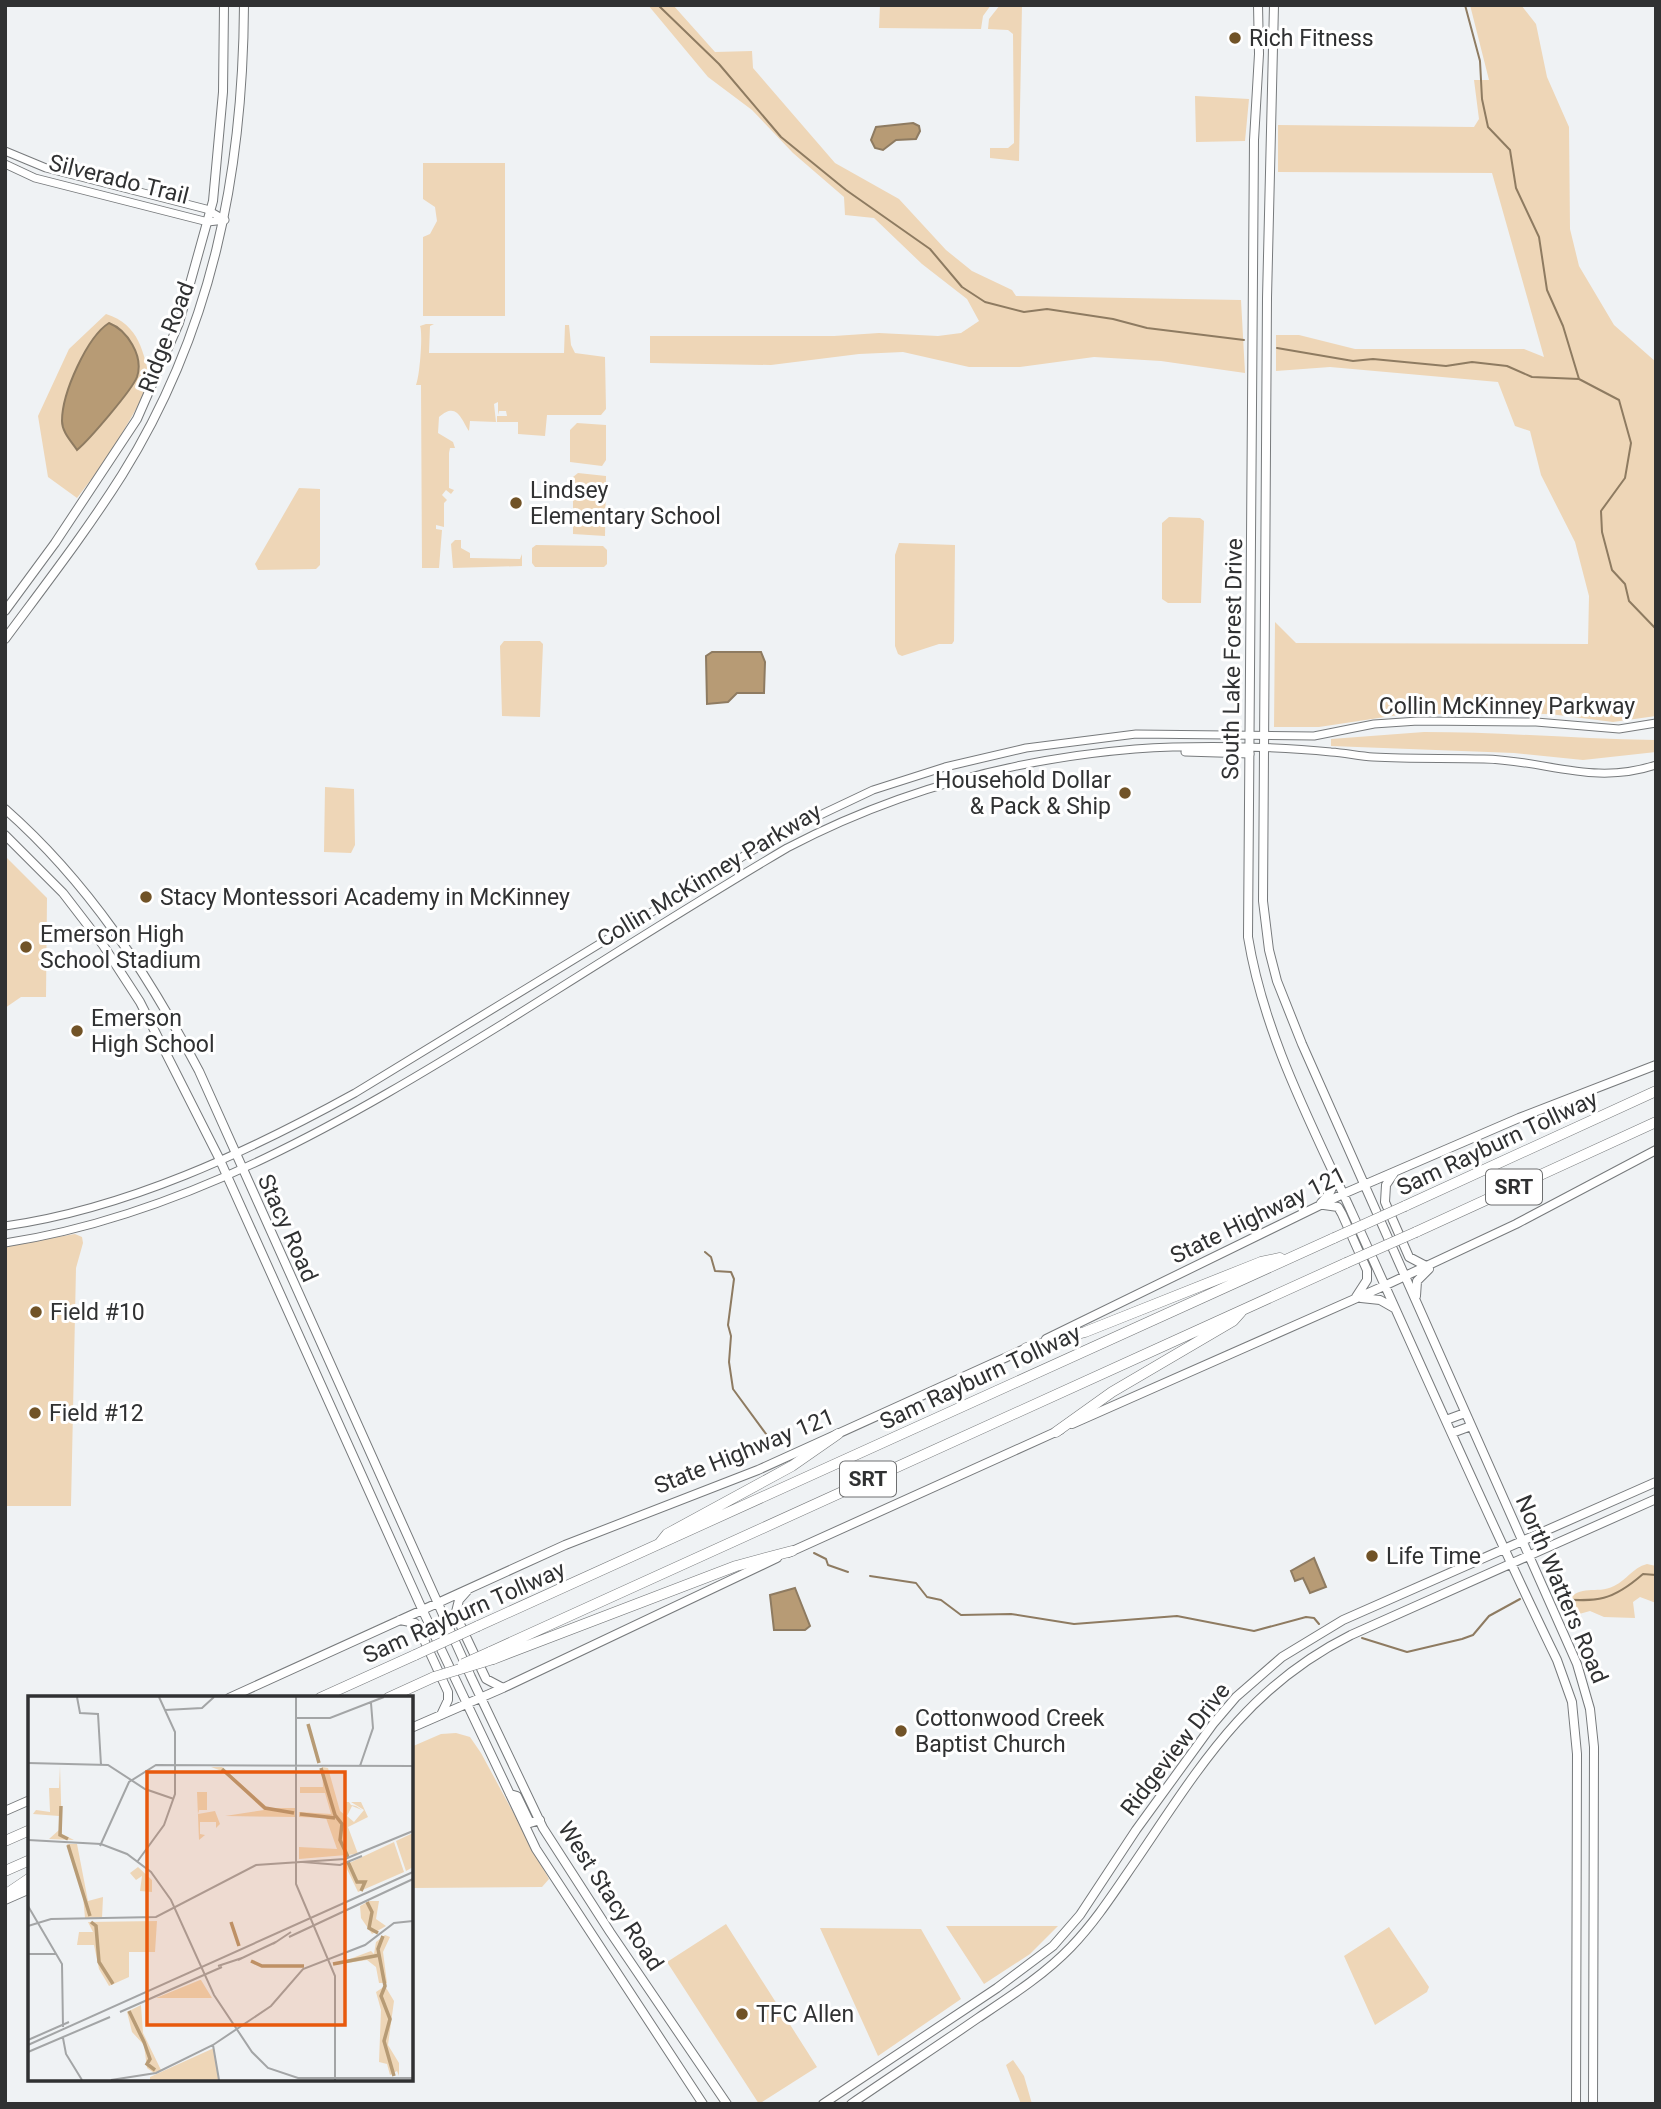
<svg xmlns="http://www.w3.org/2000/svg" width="1661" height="2109" font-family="Roboto,sans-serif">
	<rect width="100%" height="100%" fill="#eff2f4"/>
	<!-- green -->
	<path fill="#eed6b7" d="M648,5h25l42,47 37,-1 1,17 82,95 64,36 47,51 26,21 40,19 4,6 225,4 4,73 -84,-12 -67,-4 -74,10h-51l-66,-15 -44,2 -88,11 -121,-2v-27h184l45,-3 59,3 23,-3 18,-12 -12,-22 -45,-35 -48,-46 -29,-3 -1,-18 -51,-44 -41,-43 -44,-33z
		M880,5h111l-8,11 -2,13 -102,-1z
		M1000,5h22l-3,156 -29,-3v-10h18l6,-5 -1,-109 -5,-4 -20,-1 1,-10z
		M1470,5h51l15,19 11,53 22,50 1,102 9,37 35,59 42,37v354l-43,6 -63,-8h-145l-86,13h-45l1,-105 21,21 292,1 1,-48 -14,-54 -34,-67 -11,-44 -15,-5 -17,-44 -168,-15 -54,4v-36h23l56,14h169l20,8 -52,-184 -214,-1v-47l196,2 5,-8 -5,-39h15z
		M1195,96l54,3 -4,42 -49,1z
		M423,163h82v153h-82v-79l7,-3 7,-13 -2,-14 -12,-8z
		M106,314c34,11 37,38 45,69l-42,73 -32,42 -29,-21 -10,-61 31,-67z
		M426,324h8l-4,2 -1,27h135l1,-28h4l2,20 4,8 30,4 1,52 -5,6h-54l-2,21 -27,-2v-12h-21v-6h10l-1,-5h-7l-1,4v-13l-4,2 2,18 -26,-1 -1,10c-8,-12 -12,-30 -30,-14l-1,16 15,9 2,6h-5l-1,5v35l5,2 -3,4 -5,-4 -4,5 5,5 -3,3v24l-8,-2v4l6,1 -3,38h-17l-1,-183h-5c4,-9 7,-53 4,-59z
		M577,423l29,2v35l-4,6 -32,-4v-32z
		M578,473l28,3 -1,60 -32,-2v-57z
		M299,488l21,1v76l-4,4 -58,1 -3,-6z
		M1169,517l31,1 4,3 -3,82h-33l-6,-4v-76z
		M455,540h6v8l9,5v5l50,1 2,-5v12l-69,2 -2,-24z
		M899,543l56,2 -1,96 -2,3h-13l-37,12 -4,-2 -3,-8v-91z
		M536,545l67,1 4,4v14l-3,3h-69l-3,-4v-15z
		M504,641h36l3,3 -3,73 -38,-1 -2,-70z
		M1424,732c78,0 154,7 232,8v12l-73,8 -69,-7 -183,-7v-7z
		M325,787l29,2 1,56 -4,8 -27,-1z
		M5,856l42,42 -1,99h-25l-16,11z
		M75,1234l7,3 1,6 -7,25 -5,238h-66v-260z
		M1647,1564l9,2v37l-16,-6 -7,5 2,16 -31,-1 -14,-6 -18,5 -5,-14c13,-19 29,-7 47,-16 13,-6 18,-18 33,-22z
		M456,1733l14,4 11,16 68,126 -7,8 -131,1v-141l30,-13z
		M726,1924l91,143 -58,37 -92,-142z
		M946,1926h112l-28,28 -46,30z
		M1389,1927l40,60 -2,5 -52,33 -31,-69z
		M820,1928l101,1 40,70 -83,57z
		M1013,2060l11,16 8,28h-11l-15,-39z"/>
	<!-- water -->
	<path fill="#b79b75" stroke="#8e7b61" stroke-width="2" d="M913,123l6,3 1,5 -4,8 -20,1 -13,10 -8,-2 -4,-8 5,-13z
		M109,323c18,7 35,33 28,54 -5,13 -48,63 -60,73 -6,-9 -15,-18 -15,-29 0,-28 25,-84 47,-98z
		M712,652h49l4,10 -1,31h-27l-9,9 -21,2 -1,-48z
		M1314,1558l12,29 -16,6 -7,-15 -8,3 -4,-10z
		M795,1588l15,38 -5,4h-31l-4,-35z"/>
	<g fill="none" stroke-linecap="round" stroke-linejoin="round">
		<!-- stream -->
		<path stroke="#8e7b61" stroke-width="2" d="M658,5l61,59 62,73 65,53 84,59 32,38 23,15 39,10 23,-3 66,10 34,9 97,12
			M1465,5l15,56 2,38 6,28 22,23 6,38 23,49 8,53 16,36 16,53
			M1277,348l76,13 20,-2 73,7 26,-4 35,4 25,11 47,2 40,21 12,43 -6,35 -24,33 1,21 10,38 13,14 4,17 27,28
			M705,1252l6,5 4,14 16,1 3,7 -6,46 3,11 -2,26 4,27 36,49v13
			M814,1553l12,6 2,6 20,7
			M870,1576l46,7 11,14 14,3 20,15 50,-1 63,10 103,-8 77,15 52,-14 8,1 5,6
			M1558,1599c40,3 54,2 85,-25l13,1
			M1362,1638l45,14 55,-13 11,-4 16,-19 31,-17"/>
		<defs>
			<path id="tertiary" d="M5,151l41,17 160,41 19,11
				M5,164l30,14 173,44 17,-2
				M1185,752l65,2
				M5,1226c121,-17 243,-74 350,-133l423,-258 95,-45 72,-23 81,-19 110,-14 178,2 60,-12 44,-3 118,1 83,7 37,-6
				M5,1243c182,-28 345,-125 499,-220 94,-59 188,-119 283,-175 109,-57 226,-89 348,-99 61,-4 136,-3 196,3 14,1 28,4 42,5 37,2 74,1 111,2 62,1 108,27 172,6"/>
			<path id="secondary" d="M1258,5l1,49 -5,86 -6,797c16,98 63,186 104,276 68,149 133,299 205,447l15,42 5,52 -1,350
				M1274,5l-7,293 -4,603 6,49 8,31 25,63 275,620 13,45 4,38 -1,357
				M5,611l50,-68 82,-124 42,-96 34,-122 10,-109 1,-87
				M5,639c40,-54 81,-107 117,-164 90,-144 121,-301 122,-470
				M5,809c83,73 143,165 194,262l272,606 72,151 67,104 117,172
				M5,835l58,58 40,52 37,57 79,156 203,451 114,240 167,255
				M1394,1173l-8,12 -1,17 24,55 17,9
				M1321,1203c9,-10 14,-14 9,-27
				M1324,1205l14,2 4,7 25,56v10l-11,17
				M1416,1296l1,-15 12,-12
				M1361,1298l19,2 14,8
				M1046,1339l297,-145 176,-76 137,-53
				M1446,1420l19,-7
				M1072,1424l312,-138 132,-62 140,-74
				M1452,1433l19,-7
				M788,1553l272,-123
				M467,1591l-8,9 -3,12 3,10 27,57 17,9
				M400,1620l15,3 4,6 29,63v8l-7,15
				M229,1698l336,-153 193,-75 273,-124
				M411,1728l92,-40 274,-130
				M510,1794l7,2 13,27 10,-3
				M5,1811l25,-11
				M5,1900l25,-11
				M823,2104l174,-116 56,-42 27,-31 56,-85 77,-106 23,-27 46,-40 61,-37 313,-138
				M851,2104c42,-29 85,-57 127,-86 33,-22 66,-43 93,-71 25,-26 44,-56 64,-85 64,-94 110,-174 216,-227l305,-136"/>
			<path id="motorway" d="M1405,1206l251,-115
				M1416,1232l240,-110
				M1026,1348l59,-16 176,-70 19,-4
				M1056,1432l56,-40 121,-71 8,-9
				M659,1544l8,-10 125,-68 46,-32
				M478,1626l856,-388
				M490,1652l856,-389
				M493,1659l243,-93 56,-15
				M320,1698l95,-43
				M388,1698l46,-21
				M5,1841l25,-11
				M5,1871l25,-11
				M5,1895l25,-17"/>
		</defs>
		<!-- tertiary casing -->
		<use href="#tertiary" stroke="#777a7c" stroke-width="9"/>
		<!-- secondary casing -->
		<use href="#secondary" stroke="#777a7c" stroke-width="10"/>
		<!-- motorway casing -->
		<use href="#motorway" stroke="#777a7c" stroke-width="11"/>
		<!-- tertiary -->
		<use href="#tertiary" stroke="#fff" stroke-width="7"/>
		<!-- secondary -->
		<use href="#secondary" stroke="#fff" stroke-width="8"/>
		<!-- motorway -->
		<use href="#motorway" stroke="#fff" stroke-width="10"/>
		<defs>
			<path id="motorway-bridge" d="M1334,1238l71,-32
				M1346,1263l70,-31
				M415,1655l63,-29
				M463,1664l27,-12
				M434,1677l59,-18"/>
		</defs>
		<!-- motorway-bridge casing -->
		<use href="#motorway-bridge" stroke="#777a7c" stroke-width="11" stroke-linecap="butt"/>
		<!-- motorway-bridge -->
		<use href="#motorway-bridge" stroke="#fff" stroke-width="10"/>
	</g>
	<!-- markers -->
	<g fill="#715327" stroke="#fff" stroke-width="2.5">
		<circle cx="1235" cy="38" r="7"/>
		<circle cx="516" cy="503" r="7"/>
		<circle cx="1125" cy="793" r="7"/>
		<circle cx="146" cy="897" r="7"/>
		<circle cx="26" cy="947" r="7"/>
		<circle cx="77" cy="1031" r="7"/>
		<circle cx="36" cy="1312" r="7"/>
		<circle cx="35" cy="1413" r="7"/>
		<circle cx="1372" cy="1556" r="7"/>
		<circle cx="901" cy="1731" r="7"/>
		<circle cx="742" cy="2014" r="7"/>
	</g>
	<g text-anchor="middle" stroke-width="6" stroke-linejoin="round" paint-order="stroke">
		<!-- shield labels -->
		<g fill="#fff" stroke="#6e6f70" stroke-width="2">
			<rect x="1486" y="1169.5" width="56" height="35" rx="5"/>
			<rect x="840" y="1461.5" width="56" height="35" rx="5"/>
		</g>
		<g font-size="21" font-weight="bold" fill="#303132">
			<text x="1514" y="1194">SRT</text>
			<text x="868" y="1486">SRT</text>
		</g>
		<!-- poi labels -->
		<g font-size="23" fill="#303132" stroke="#fff" text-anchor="start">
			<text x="1249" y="46">Rich Fitness</text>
			<text x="530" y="498">Lindsey<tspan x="530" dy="26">Elementary School</tspan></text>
			<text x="1111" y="788" text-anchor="end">Household Dollar<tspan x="1111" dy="26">&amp; Pack &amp; Ship</tspan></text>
			<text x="160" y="905">Stacy Montessori Academy in McKinney</text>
			<text x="40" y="942">Emerson High<tspan x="40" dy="26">School Stadium</tspan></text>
			<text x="91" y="1026">Emerson<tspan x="91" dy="26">High School</tspan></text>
			<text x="50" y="1320">Field #10</text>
			<text x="49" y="1421">Field #12</text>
			<text x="1386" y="1564">Life Time</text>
			<text x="915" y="1726">Cottonwood Creek<tspan x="915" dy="26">Baptist Church</tspan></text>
			<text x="756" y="2022">TFC Allen</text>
		</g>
		<!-- street labels -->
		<g font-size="23" fill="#303132" stroke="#fff">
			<text transform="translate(119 179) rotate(14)" y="8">Silverado Trail</text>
			<text transform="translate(166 337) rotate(-69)" y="8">Ridge Road</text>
			<text transform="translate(1232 659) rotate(-89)" y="8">South Lake Forest Drive</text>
			<text x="1507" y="714">Collin McKinney Parkway</text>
			<text transform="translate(709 875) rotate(-31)" y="8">Collin McKinney Parkway</text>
			<text transform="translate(1497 1143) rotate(-25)" y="8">Sam Rayburn Tollway</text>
			<text transform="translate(1258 1215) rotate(-26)" y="8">State Highway 121</text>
			<text transform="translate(288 1228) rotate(66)" y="8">Stacy Road</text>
			<text transform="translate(980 1377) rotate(-25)" y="8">Sam Rayburn Tollway</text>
			<text transform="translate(744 1451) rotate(-22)" y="8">State Highway 121</text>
			<text transform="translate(1562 1589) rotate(67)" y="8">North Watters Road</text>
			<text transform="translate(464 1612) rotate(-24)" y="8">Sam Rayburn Tollway</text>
			<text transform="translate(1175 1749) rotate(-52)" y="8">Ridgeview Drive</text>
			<text transform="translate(611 1896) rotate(57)" y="8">West Stacy Road</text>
		</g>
	</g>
	<!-- overview -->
	<g transform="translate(28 1696)">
		<rect width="385" height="385" fill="#eff2f4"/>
		<path d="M32,70l2,68 12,6 -25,-1 10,-9v-14l-26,-2 3,-4 14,2 -1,-24h10zM183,71h11l46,41h27l1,9 -71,-1 39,-6 -42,-39zM294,71l6,1 12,43 5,4 1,-13h3l2,3 5,1 6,4 -10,-4 -5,10 7,6 10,-12 -13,-8h10l7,15 -20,10 10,27 -59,5v-12l38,2 -11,-31 -27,-1v-5l32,2 -6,-21h-25v-6h23zM169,96h10v18h-8l-1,4 17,-3 5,13 -4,4v-6h-16v12l5,1 -6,5zM385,137v34l-7,4 -10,-30zM366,146l10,30 -46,20 -13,-27zM39,148h10l11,57 15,-4 -1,21h-17l-2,-23zM110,171l14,13v12l-12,-1 2,-15 -6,4 -6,-7zM341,205h10l-3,18 10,7 -14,8 -11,-16 -1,-12zM129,225l-2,31h-26v25l-20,9 -10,-17 -5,-24h-17l2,-13h14l-5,-10zM357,239l5,2 -7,15 4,31h-8l-3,-16 -9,-7 -33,5 37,-14 3,3 2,-12zM173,284l11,18h-56l44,-18zM357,290l9,15 -6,44 11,18v13l-2,-5 -7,4 -3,-11 -8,-2 2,-52 -5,-18zM113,309l2,28 18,37 -7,3 -7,-5 -3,-23 -12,-13 -5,-20zM186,352l5,32h-69v-3z" fill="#eed6b7"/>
		<path fill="none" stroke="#b79b75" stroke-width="3.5" d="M280,28l11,39M293,72l14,47 7,9 -2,16 8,17M194,73l43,39 29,5M33,110l-1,29 8,4M272,118l35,4M40,149l22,71M320,166l9,20h8l-4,9M339,206l5,10 -3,16 9,5M63,226l5,4 3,36 14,22M203,226l8,24M355,240l-5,13 7,37 -4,10 9,23 -6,22 10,35M223,265l11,5h42M305,268l47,-9M101,315l15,31 6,17 -3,5 8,6"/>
		<path fill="none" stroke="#a3a5a6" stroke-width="2" d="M49,1l3,16 18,1 3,51M268,1v187l39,92v104M137,14l37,-2 12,-11M268,22h34l54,-21M0,67l80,2 37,24 29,10M332,70l13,-38 -2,-25M0,144l73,4 26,10 24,18 20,28 43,95 38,57 16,16 30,10h115M72,150l29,-64 27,-17 257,1M109,166l27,-37 11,-31v-62l-16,-35M275,166l37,3 22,-9M0,210l34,58 1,63M0,230l23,-7 105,-2 100,-52 89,-6 68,-28M261,241l124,-58M245,248l18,-12M0,258h28M210,264l38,-18M190,270l24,-8M92,316l102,-45M35,342l3,16 16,26M0,344l41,-18M0,349l385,-173M185,349l6,35M0,356l82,-35M83,384l45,-7 57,-28 58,-39 32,-37 62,-24 29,-22 19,-2"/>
		<path fill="#e8590c" fill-opacity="0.15" stroke="#e8590c" stroke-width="3.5" d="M119,76h198v253h-198z"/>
		<rect width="385" height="385" fill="none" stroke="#303132" stroke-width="3.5"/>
	</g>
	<!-- border -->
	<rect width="1661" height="2109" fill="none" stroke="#303132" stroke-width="14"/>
</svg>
